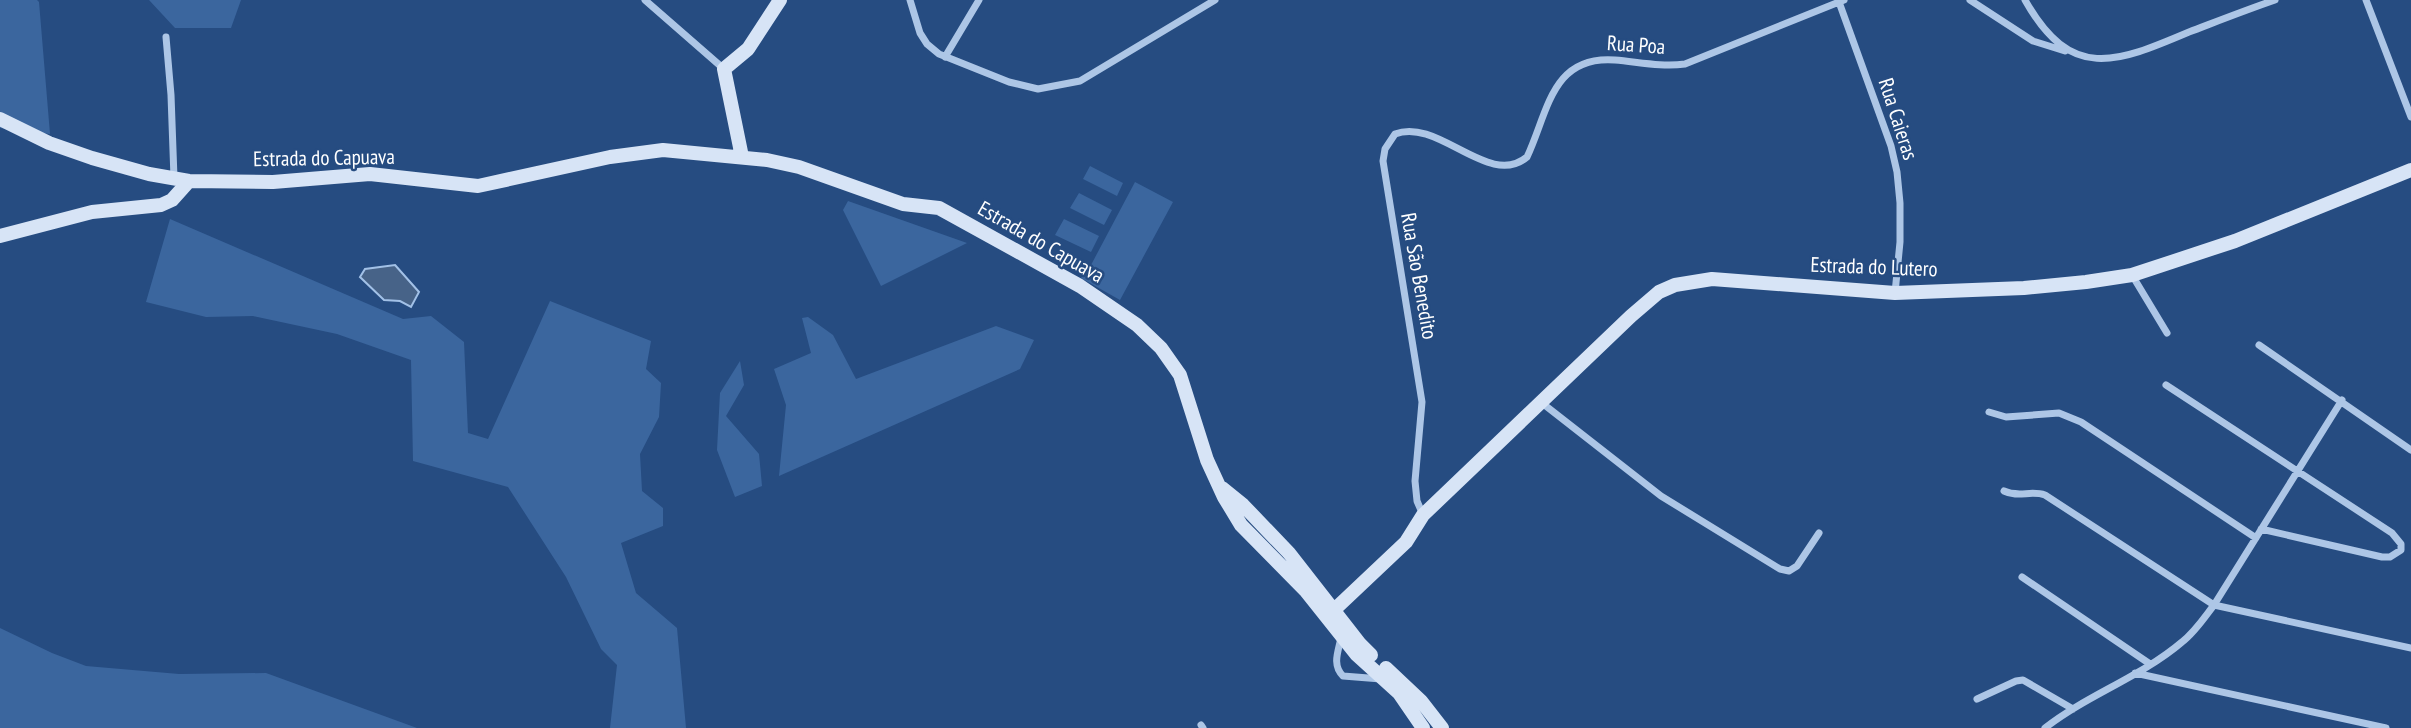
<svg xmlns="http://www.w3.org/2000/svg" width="2411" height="728" font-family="'PT Sans Narrow',sans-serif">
	<rect width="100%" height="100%" fill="#264c81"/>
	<!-- green -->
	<path fill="#3b669e" d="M0,0h37l2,2 11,132 -50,-6z
		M149,0h92l-10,28h-56z
		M1090,166l33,17 -6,13 -34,-17z
		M1135,182l38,20 -53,98 -39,-22 10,-13z
		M1079,193l33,17 -8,15 -34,-17z
		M848,201l119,42 -86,43 -38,-76z
		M170,219l233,100 28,-3 33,26 4,91 20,6 62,-138 101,40 -5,28 15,14 -2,34 -19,37 2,37 21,17v18l-42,17 15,50 41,35 9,100h-76l7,-63 -16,-16 -35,-72 -58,-90 -95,-26 -2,-101 -74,-26 -84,-18 -47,1 -60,-15z
		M1064,219l35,17 -8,16 -36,-17z
		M808,317l25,18 23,44 140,-53 38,14 -14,29 -241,107 7,-71 -12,-36 37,-16 -9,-35z
		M740,361l4,24 -18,31 33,38 3,32 -27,11 -18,-47 3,-57z
		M0,628l52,25 34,13 93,8 87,-1 151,55h-417z"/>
	<!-- water -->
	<path fill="#476388" stroke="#a2c1e7" stroke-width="2" d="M395,265l24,27 -8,15 -11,-6 -16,-1 -24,-23 5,-8z"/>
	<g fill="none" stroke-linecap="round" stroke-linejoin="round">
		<!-- street -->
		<path stroke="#adc6e6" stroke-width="7" d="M645,0l79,69
			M910,0l10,33 7,11 12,10 70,28 29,7 42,-8 135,-81
			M1970,0l63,41 32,10
			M2025,0c46,82 91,63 164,32 29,-11 57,-22 86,-32
			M2366,0l45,117
			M1839,2l52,144 6,26 3,31v39l-5,51
			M166,37l5,58 3,83
			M945,57l34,-57
			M2132,275l35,58
			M2259,345l152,105
			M2166,385l226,148 9,11v6l-11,7h-8l-121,-28
			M1542,403l119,93 119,73 9,2 8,-5 22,-33
			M1989,412l17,5 53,-4 22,9 175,116
			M2004,491c14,7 27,-1 41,4l169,110 197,43
			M1423,515l-6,-14 -2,-20 7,-79 -39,-241 2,-12 10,-15c43,-17 94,55 132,23 21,-44 24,-102 88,-97 24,2 46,7 70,4l159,-64
			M2022,577l128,87
			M1341,638c-3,14 -9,27 2,38l38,3
			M2135,673l251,55
			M1977,699l39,-18 7,-1 50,29
			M1201,725l2,3
			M2045,728c42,-33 96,-51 137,-86 13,-10 22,-24 32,-37l128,-205"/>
		<!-- secondary -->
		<path stroke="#d7e4f6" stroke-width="14" d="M0,119l49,24 43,15 57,16 40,7 84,1 97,-8 108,12 132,-29 53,-7 104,10 32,7 104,37 36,4 141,78 57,39 24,23 19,27 27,85 17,37 17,28 64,65 51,64 43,39 24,35
			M742,157l-18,-88 24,-20 32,-49
			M0,236l92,-24 69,-7 11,-5 17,-19
			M1222,488l21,17 46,48 71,91 11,11
			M1334,610l72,-68 17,-27 208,-199 28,-24 16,-7 37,-6 183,14 129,-5 62,-6 46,-7 103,-34 176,-71
			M1386,668l35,33 21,27"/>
	</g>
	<g text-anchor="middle" stroke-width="5" stroke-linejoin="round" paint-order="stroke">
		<!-- street labels -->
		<g font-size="21" fill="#fff" stroke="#264c81">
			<text transform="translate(1636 45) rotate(4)" y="7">Rua Poa</text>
			<text transform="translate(1898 119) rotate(72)" y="7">Rua Caieras</text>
			<text transform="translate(324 158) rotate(-1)" y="7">Estrada do Capuava</text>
			<text transform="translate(1041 242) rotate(30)" y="7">Estrada do Capuava</text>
			<text transform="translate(1874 267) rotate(2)" y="7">Estrada do Lutero</text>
			<text transform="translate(1419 276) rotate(80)" y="7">Rua São Benedito</text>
		</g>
	</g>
</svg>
